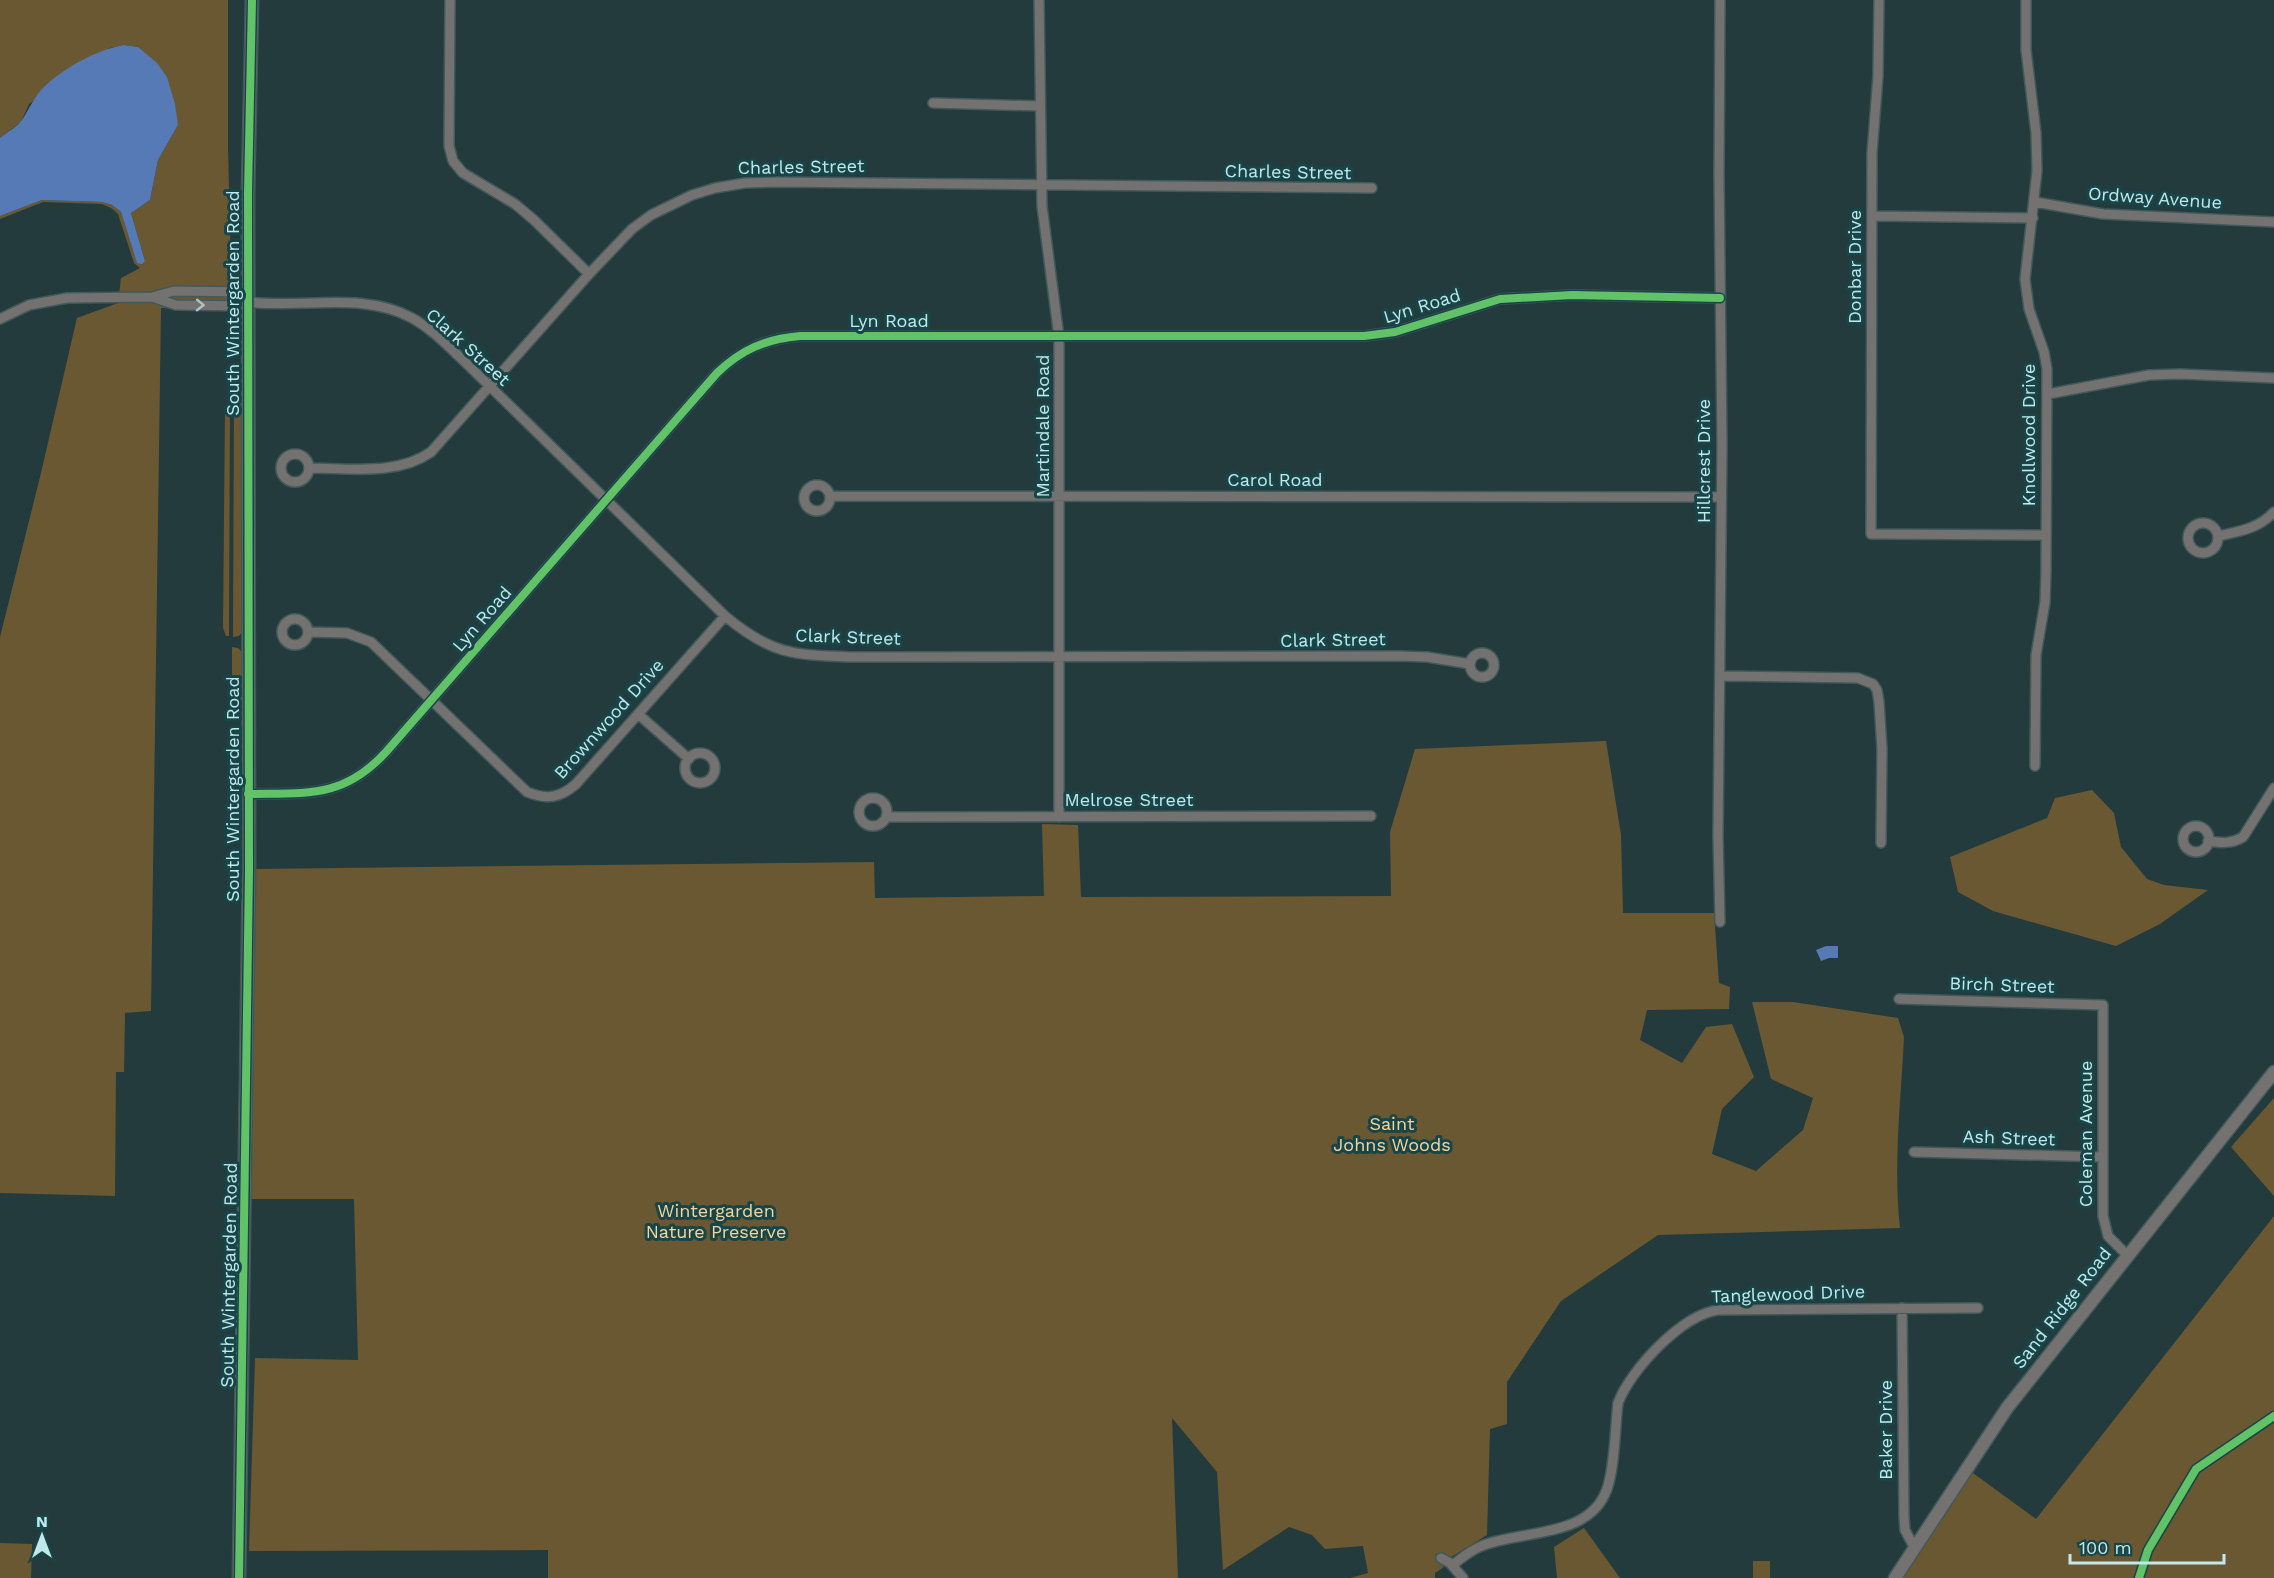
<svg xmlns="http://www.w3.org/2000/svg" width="2274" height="1578" font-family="'Work Sans',sans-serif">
	<rect width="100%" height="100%" fill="#233b3d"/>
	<!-- green -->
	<path fill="#6a5833" d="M0,0h228v148l4,162 -71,-2 -10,703 -26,2 -1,59h-8l-1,124 -115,-3v-556l40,-160 37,-159 41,-15 3,-25 19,-10 -6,-5 -16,-49 -7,-6 -9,-4 -59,-2 -43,17v-3l42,-16 60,2 10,3 9,7 16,50 5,1 3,-2 -14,-48 19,-13 8,-40 20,-35 -40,-78 -14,-2 -14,3 -19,9 -62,47 -8,18 -21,16z
		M234,400l9,5 -1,227 -3,4 -6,1z
		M230,401l-1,235h-3l-3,-8 2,-220z
		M232,647l6,1 5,5 -1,49h-7l-3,-2z
		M1606,741l15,94 2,78h91l5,70 11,4 -1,22 -82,1 -7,30 42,23 24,-36 26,-3 22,53 -32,32 -10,45 44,17 47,-41 10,-32 -42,-19 -19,-77h41l105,16 6,19c-3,63 -11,128 -4,191l-242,7 -97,66 -54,81v42l-17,5 -3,106 -47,29 4,3 -9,6v5h-85l18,-5 -5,-27 -38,3 -13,-14 -23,-8 -66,43 -6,-98 -45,-54 6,160h-630v-28l-299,1 6,-193 103,2 -4,-161h-104l2,-330 622,-7 1,36 169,-2 -2,-72 36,1 3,72 310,-1 -1,-64 25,-83z
		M2092,790l22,23 7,34 26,32 17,6 44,5 -48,34 -44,22 -123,-35 -35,-19 -8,-35 97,-39 8,-20z
		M2274,1098v98l-43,-49z
		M2274,1216v362h-379l71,-110 70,51z
		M1584,1528l36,50h-63l-3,-31z
		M0,1543l32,1 -1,34h-31z
		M1753,1561h17v17h-17z"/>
	<!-- water -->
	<path fill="#567ab6" d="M124,45l14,2 19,16 10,14 8,27 3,21 -20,35 -8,40 -19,13 14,48 -3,3 -5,-1 -16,-51 -9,-7 -10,-3 -60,-2 -42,16v-78c7,-6 17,-11 22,-18 7,-11 11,-21 20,-31 21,-21 54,-39 82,-44z
		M1826,946h12v12h-9l-8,3 -5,-11z"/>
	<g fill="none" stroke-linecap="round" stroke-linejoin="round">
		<defs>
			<path id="minor" d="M450,0l-1,146 4,15 10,12 52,31 19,16 55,54
				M1039,0l3,206 17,131v480
				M1879,0l-1,76 -6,77 -1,381 175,1
				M2026,0v50l10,83 1,38 -12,108 4,30 15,43 3,17 -1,202 -1,31 -9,53 -1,111
				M933,103l106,3
				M2035,202l68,12 171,8
				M1872,216l161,2
				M152,297l22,-6 74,1
				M248,302c54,7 114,-11 164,16 20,11 36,28 53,44l260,254c47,39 68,39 128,41l546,-1 28,1 43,7
				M0,319l29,-14 38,-7 85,-1 24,8 72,1
				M2048,394l101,-19 31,-1 94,4
				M281 468a14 14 0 1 1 28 0a14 14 0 1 1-28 0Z
				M309,468c40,0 88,8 122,-16l158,-178 43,-45 19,-14 41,-20 23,-7 30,-5 31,-1 596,6
				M804 498a13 13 0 1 1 26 0a13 13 0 1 1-26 0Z
				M830,496l891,1
				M2188 538a15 15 0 1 1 30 0a15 15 0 1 1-30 0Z
				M2218,536c22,-5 40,-7 56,-24
				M282 632a13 13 0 1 1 26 0a13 13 0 1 1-26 0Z
				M308,632l39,1 24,9 156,150c20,8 33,6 49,-8l149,-168
				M1470 665a12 12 0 1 1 24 0a12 12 0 1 1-24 0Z
				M1720,676l138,2 15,6 4,6 2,12 3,47 -1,94
				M638,714l51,45
				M685 768a15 15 0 1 1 30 0a15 15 0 1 1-30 0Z
				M248,794c58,-1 95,5 138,-42l331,-379c25,-24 49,-34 83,-37h564l31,-4 105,-33 72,-4 148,3
				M859 812a14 14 0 1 1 28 0a14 14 0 1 1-28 0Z
				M886,817l485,-1
				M2183 839a13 13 0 1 1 26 0a13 13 0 1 1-26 0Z
				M2208,841c14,2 23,3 35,-4l31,-49
				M1720,922l-2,-86 4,-391 -3,-269 1,-176
				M1899,999l204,6v211l5,20 19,19
				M1914,1152l189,5
				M1902,1308l2,209 1,13 10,19
				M1441,1558l9,5 13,15
				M1453,1565c8,-7 16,-13 26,-18 40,-18 110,-7 128,-58 8,-23 8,-61 11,-86 13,-34 64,-88 100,-93l260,-2"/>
			<path id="tertiary" d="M239,1578l10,-708 -1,-677 4,-193
				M1895,1578l112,-170 267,-336"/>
		</defs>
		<!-- minor casing -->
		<use href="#minor" stroke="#42595a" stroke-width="12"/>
		<!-- tertiary casing -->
		<use href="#tertiary" stroke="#42595a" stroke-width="15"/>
		<!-- minor -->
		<use href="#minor" stroke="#747171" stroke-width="9"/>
		<!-- tertiary -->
		<use href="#tertiary" stroke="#747171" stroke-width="12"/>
		<defs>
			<path id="cycleway" d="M248,794c58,-1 95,5 138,-42l331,-379c25,-24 49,-34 83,-37h564l31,-4 105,-33 72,-4 148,3
				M239,1578l10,-708 -1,-677 4,-193
				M2139,1578l9,-28 48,-81 78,-53"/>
		</defs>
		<!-- cycleway casing -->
		<use href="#cycleway" stroke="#184548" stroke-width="11"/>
		<!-- cycleway -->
		<use href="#cycleway" stroke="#61c268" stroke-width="8"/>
	</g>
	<!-- one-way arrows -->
	<defs><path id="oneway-chevron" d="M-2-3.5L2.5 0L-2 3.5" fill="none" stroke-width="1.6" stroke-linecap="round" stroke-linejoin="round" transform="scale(1.5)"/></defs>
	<use stroke="#aac5c6" href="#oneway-chevron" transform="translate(200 305) rotate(1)"/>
	<g text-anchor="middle" stroke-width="6" stroke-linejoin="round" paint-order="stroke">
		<!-- street labels -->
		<g font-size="18" fill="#c1e9eb" stroke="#184548">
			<text transform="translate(801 167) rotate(-1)" y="6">Charles Street</text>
			<text transform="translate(1288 172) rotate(1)" y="6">Charles Street</text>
			<text transform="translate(2155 198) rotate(4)" y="6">Ordway Avenue</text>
			<text transform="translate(1855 267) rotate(-90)" y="6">Donbar Drive</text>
			<text transform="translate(233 303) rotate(-90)" y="6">South Wintergarden Road</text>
			<text transform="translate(1422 306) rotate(-17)" y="6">Lyn Road</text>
			<text x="889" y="327">Lyn Road</text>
			<text transform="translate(468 347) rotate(42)" y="6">Clark Street</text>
			<text transform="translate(1043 426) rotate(-90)" y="6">Martindale Road</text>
			<text transform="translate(2029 435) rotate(-90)" y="6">Knollwood Drive</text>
			<text transform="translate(1704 461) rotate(-90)" y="6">Hillcrest Drive</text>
			<text x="1275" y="486">Carol Road</text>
			<text transform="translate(482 619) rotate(-49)" y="6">Lyn Road</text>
			<text transform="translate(848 637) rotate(2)" y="6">Clark Street</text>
			<text transform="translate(1333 640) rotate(-1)" y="6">Clark Street</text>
			<text transform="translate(609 719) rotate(-48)" y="6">Brownwood Drive</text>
			<text transform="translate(233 789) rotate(-90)" y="6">South Wintergarden Road</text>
			<text x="1129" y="806">Melrose Street</text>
			<text transform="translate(2002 985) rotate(2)" y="6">Birch Street</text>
			<text transform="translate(2086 1134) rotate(-90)" y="6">Coleman Avenue</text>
			<text transform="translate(2009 1138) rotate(2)" y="6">Ash Street</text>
			<text transform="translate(229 1275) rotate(-89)" y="6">South Wintergarden Road</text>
			<text transform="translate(1788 1294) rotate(-2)" y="6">Tanglewood Drive</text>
			<text transform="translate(2062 1308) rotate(-52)" y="6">Sand Ridge Road</text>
			<text transform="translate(1886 1430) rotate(-90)" y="6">Baker Drive</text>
		</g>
		<!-- park labels -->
		<g font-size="18" fill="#f7d59b" stroke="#184548">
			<text x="1392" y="1130">Saint<tspan x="1392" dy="21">Johns Woods</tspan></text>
			<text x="716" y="1217">Wintergarden<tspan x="716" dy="21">Nature Preserve</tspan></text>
		</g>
	</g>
	<!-- north arrow -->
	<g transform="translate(42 1536)" stroke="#184548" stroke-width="4.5" paint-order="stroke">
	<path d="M0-4.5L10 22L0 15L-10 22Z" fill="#c1e9eb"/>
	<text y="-9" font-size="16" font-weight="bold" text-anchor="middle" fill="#c1e9eb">N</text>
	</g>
	<!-- scale -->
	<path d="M2070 1554v9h154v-9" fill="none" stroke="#c1e9eb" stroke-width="3"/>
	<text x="2079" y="1554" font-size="18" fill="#c1e9eb" stroke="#184548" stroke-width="4.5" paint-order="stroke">100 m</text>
</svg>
